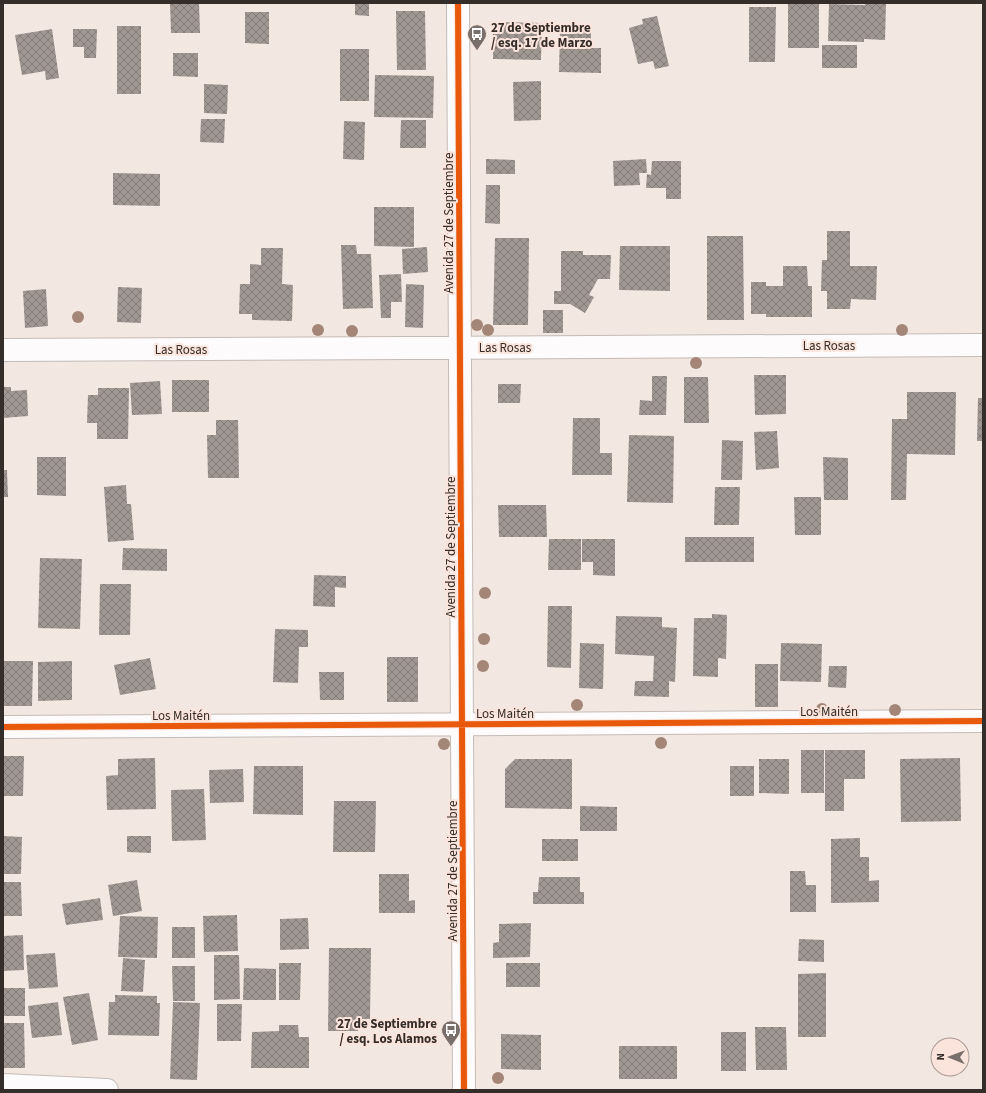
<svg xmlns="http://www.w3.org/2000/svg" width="986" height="1093" font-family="'Source Sans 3',sans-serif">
	<defs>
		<pattern id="building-cross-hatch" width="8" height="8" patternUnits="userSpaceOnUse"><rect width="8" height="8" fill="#a09793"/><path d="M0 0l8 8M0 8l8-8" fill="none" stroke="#837c78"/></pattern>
	</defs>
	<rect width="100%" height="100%" fill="#f3e7e2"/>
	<!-- building -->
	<path fill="url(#building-cross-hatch)" d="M170,3h29l1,30h-29z
		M355,3h14v13l-14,-1z
		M819,3v45h-31v-44z
		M865,3h21l-1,37 -21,-1v3l-36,-1 1,-37 36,1z
		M749,7h27l-1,55h-26z
		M396,11h29l1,59h-29z
		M245,12h24v32l-24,-1z
		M657,16l12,50 -14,3 -2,-8 -15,3 -9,-36 14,-4 -1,-5z
		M493,22l49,1 -1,37 -48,-1z
		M117,26h24v68h-24z
		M52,29l7,49 -13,2 -1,-9 -23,4 -7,-40z
		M73,29h24l-1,29h-12v-11h-11z
		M560,29h31v19h10v25l-42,-1z
		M822,45h35v23h-35z
		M340,49h29v52h-29z
		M173,53h25v24l-25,-1z
		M375,75l59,1 -1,42 -59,-1z
		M541,81v39l-27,1 -1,-39z
		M204,84l24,1 -1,29 -23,-1z
		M201,119h24l-1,24 -24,-1z
		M401,120h25v28h-26z
		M344,121l21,1 -1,38 -21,-1z
		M486,159l29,1v14h-29z
		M646,159l1,14h-8l1,12 -26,1 -1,-25z
		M652,161h29v38h-15v-11h-20l1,-14 4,1z
		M113,173l47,1v32l-47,-1z
		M486,185h14v39l-15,-1z
		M374,207h40v40l-40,-1z
		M827,231h23v35h27l-1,34 -25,-1 -1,10h-23v-18h-6l1,-31h5z
		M707,236h36l1,84h-37z
		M495,238h34l-1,87h-35z
		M341,245h15l1,9h14l2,54 -30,1z
		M620,246h50v45l-51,-1z
		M427,247l1,25 -25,2 -1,-25z
		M261,248h22l-1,36 11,1 -1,36 -40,-1v-6h-13l1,-30h10v-20l11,1z
		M561,251h22v4h28l-1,24h-12l-9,16 5,2 -9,16 -15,-9h-16v-13h7z
		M783,266h24l1,20h4v31h-46v-3h-15v-32h15v4h17z
		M401,274l1,28h-11v16h-10l-2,-43z
		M406,284l18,1 -1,43 -18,-1z
		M118,287l24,1 -1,35 -24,-1z
		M46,289l2,37 -23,2 -2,-37z
		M543,310h20v23h-20z
		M754,375h32v39l-31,1z
		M652,376h15l-1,39h-27l1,-15 12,1z
		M684,377h24l1,46h-25z
		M172,380h37v32h-37z
		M160,381l2,33 -30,1 -2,-32z
		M498,384h23l-1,19h-22z
		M3,387h8v4l16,-1 1,26 -25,2z
		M98,388h31l-1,51h-31v-16h-10l1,-28h10z
		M907,392h49l-1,63 -48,-1 -1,46h-15l1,-81h15z
		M978,398h5v43h-6z
		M573,418h27v35h12v22h-40z
		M216,420h22l1,58h-31l-1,-43h9z
		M777,431l2,37 -23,2 -2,-38z
		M629,435l45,1 -1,67 -46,-1z
		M722,440l21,1 -1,39h-21z
		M37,457h29v39l-29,-1z
		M823,457l25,1v42h-24z
		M3,470h4l1,27h-5z
		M126,485l1,19h4l3,36 -26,2 -4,-55z
		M715,487h25l-1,38h-25z
		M794,497h27v38h-26z
		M498,505h48l1,32h-48z
		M685,537h69v25h-69z
		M549,539h32v31h-33z
		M582,539h33v37l-22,-1v-13h-11z
		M123,548l44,1v22l-45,-1z
		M40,558l42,1 -2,70 -42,-1z
		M314,575l32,1v12l-11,-1v20l-22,-1z
		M100,584h31l-1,51h-31z
		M548,606h24l-1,62 -24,-1z
		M712,614l15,1 -1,44 -8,-1v19l-25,-1 1,-58h18z
		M616,616l46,1v10l15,1 -2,54 -6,-1v16l-35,-1 1,-15h18l1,-25 -39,-2z
		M275,629l33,1v17h-9l-1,36 -25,-1z
		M580,643l24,1 -1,45 -24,-1z
		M781,643l41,1 -1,38 -41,-1z
		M387,657h31v45h-31z
		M150,658l6,31 -36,6 -6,-30z
		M3,661h30l-1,45h-29z
		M72,661v39l-34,1v-39z
		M755,664h23v43h-23z
		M829,666h18l-1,22 -18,-1z
		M319,672h25v28h-24z
		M801,750h23v43h-23z
		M825,750h40v29h-21v32h-19z
		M3,756h21l-1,40h-20z
		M155,758l1,51 -49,1 -1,-34 12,-1v-16z
		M960,758l1,63 -60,1 -1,-63z
		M515,759h57v50l-67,-1v-39z
		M759,759h30v35l-30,-1z
		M254,766h49v49l-50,-1z
		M730,766h24v30h-24z
		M243,769l1,33 -34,1 -1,-33z
		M204,789l2,51 -34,1 -1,-51z
		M334,801h42l-1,51h-42z
		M580,806l37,1v24h-37z
		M3,836l19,1 -1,37h-18z
		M127,836h24v17l-24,-1z
		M860,838v19h9v24l10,-1v22l-48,1v-64z
		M542,839h36v22h-36z
		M790,871h15l1,14h10v27h-26z
		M379,874h30v27l6,-1v13h-36z
		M539,877h41v15h4v12h-51v-12h5z
		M137,880l5,31 -29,5 -5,-31z
		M3,882h18l1,34h-19z
		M100,898l3,22 -37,5 -4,-21z
		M237,915l1,36 -34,1 -1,-36z
		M120,916l38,1 -1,41 -39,-1z
		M308,918l1,31 -29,1v-31z
		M531,923l-1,34 -37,1v-15l6,-1v-18z
		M172,927h23v31h-23z
		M23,935l1,35 -21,1v-35z
		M799,939l25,1v22l-26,-1z
		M329,948h42l-1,71h-12v12h-30z
		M55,953l3,34 -29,2 -3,-34z
		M214,955h25l1,44 -26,1z
		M123,958l22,2 -2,32 -22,-1z
		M279,963h22l-1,37h-21z
		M506,963h34v24h-34z
		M172,966h23v35h-22z
		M244,968l32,1v31h-33z
		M826,973v64h-28v-63z
		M3,988h22v28h-22z
		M89,993l9,47 -26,5 -9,-48z
		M115,995l42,1v7h3l-1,33 -51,-1 1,-33h6z
		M58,1002l4,33 -30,3 -4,-32z
		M173,1002l27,1 -3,77 -27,-1z
		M217,1004h25l-1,37h-24z
		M3,1023h21l1,45h-22z
		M279,1025h19l1,12h10v31h-58l1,-36 27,-1z
		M755,1027h31l1,43h-31z
		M721,1032h25v39h-25z
		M501,1034l40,1v35l-40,-1z
		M619,1046h58v33h-58z"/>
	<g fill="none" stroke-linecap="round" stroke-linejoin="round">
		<defs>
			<path id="minor" d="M458,3l6,1087
				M3,350l980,-5
				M3,727l980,-6
				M3,1085l104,5"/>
		</defs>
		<!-- minor casing -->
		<use href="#minor" stroke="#c4bbb7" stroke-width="24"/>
		<!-- minor -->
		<use href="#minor" stroke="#fdfbfb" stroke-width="22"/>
		<defs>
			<path id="cycleway" d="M458,3l6,1087
				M3,727l980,-6"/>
		</defs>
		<!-- cycleway casing -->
		<use href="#cycleway" stroke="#fae4db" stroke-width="8"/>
		<!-- cycleway -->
		<use href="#cycleway" stroke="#e8590c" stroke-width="6"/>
	</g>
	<!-- trees -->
	<g fill="#a48678">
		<circle cx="78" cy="317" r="6"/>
		<circle cx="477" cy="325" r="6"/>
		<circle cx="318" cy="330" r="6"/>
		<circle cx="488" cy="330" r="6"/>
		<circle cx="902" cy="330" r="6"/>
		<circle cx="352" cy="331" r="6"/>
		<circle cx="696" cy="363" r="6"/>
		<circle cx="485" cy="593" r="6"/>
		<circle cx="484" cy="639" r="6"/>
		<circle cx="483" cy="666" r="6"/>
		<circle cx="577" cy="705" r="6"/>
		<circle cx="822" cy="709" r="6"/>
		<circle cx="895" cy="710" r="6"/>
		<circle cx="661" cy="743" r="6"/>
		<circle cx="444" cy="744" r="6"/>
		<circle cx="498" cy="1078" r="6"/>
	</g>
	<!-- icons -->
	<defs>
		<symbol id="bus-pin" viewBox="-11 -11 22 30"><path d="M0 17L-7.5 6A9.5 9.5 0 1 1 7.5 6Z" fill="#786e6a" stroke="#fae4db"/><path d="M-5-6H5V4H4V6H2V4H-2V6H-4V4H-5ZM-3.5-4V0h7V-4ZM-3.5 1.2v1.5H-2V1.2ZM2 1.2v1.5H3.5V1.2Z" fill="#fff"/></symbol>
	</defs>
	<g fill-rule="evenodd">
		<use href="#bus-pin" x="466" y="23" width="22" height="30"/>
		<use href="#bus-pin" x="440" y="1019" width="22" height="30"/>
	</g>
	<g text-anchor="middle" stroke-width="4" stroke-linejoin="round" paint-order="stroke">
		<!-- poi labels -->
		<g font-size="13" font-weight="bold" fill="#352d29" stroke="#fae4db" text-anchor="start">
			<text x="491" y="32">27 de Septiembre<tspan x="491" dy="15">/ esq. 17 de Marzo</tspan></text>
			<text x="437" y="1028" text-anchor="end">27 de Septiembre<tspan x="437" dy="15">/ esq. Los Alamos</tspan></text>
		</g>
		<!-- street labels -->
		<g font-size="13" fill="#352d29" stroke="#fae4db">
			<text transform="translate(448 223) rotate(-90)" y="5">Avenida 27 de Septiembre</text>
			<text x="829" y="350">Las Rosas</text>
			<text x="505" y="352">Las Rosas</text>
			<text x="181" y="354">Las Rosas</text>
			<text transform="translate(450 547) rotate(-90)" y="5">Avenida 27 de Septiembre</text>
			<text x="829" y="716">Los Maitén</text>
			<text x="505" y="718">Los Maitén</text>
			<text x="181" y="720">Los Maitén</text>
			<text transform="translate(452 871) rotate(-90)" y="5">Avenida 27 de Septiembre</text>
		</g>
	</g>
	<!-- border -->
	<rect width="986" height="1093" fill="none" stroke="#352d29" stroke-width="8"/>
	<!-- north arrow -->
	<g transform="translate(950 1057) rotate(271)"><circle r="19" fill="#fae4db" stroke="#ab9b94"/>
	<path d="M0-3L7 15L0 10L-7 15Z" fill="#786e6a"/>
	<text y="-6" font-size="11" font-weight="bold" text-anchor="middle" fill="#352d29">N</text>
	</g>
</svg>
